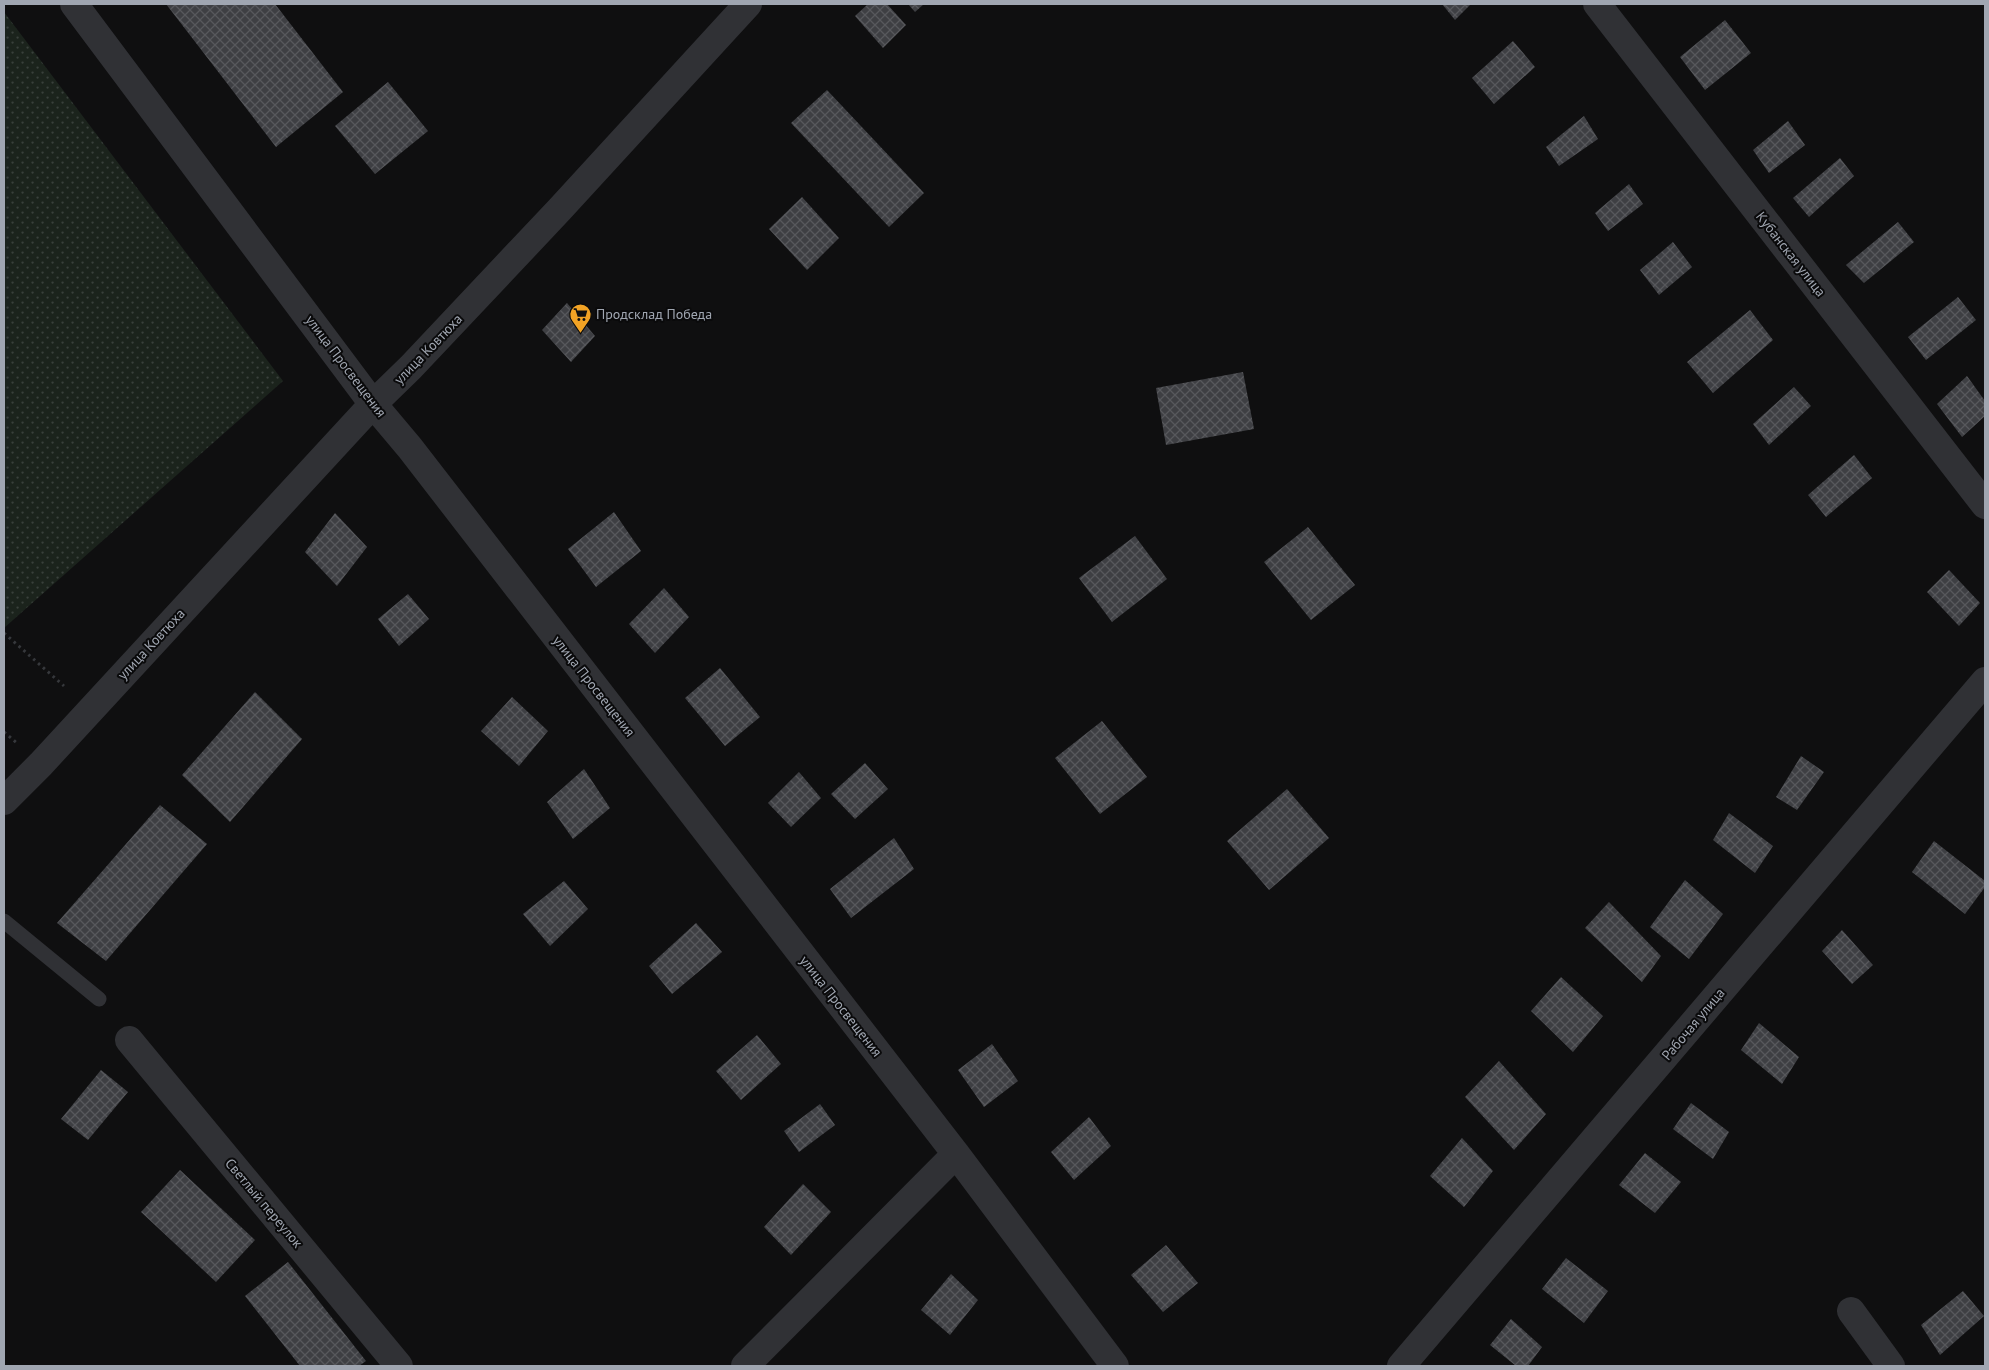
<svg xmlns="http://www.w3.org/2000/svg" width="1989" height="1370" font-family="'PT Sans',sans-serif">
	<defs>
		<pattern id="park-dots" width="8" height="8" patternUnits="userSpaceOnUse" patternTransform="scale(1.25)"><rect width="8" height="8" fill="#1b231c"/><path d="M2 2h.1M6 6h.1" fill="none" stroke="#39403b" stroke-width="1.8" stroke-linecap="round"/></pattern>
		<pattern id="building-cross-hatch" width="8" height="8" patternUnits="userSpaceOnUse" patternTransform="scale(1.25)"><rect width="8" height="8" fill="#3e3f43"/><path d="M0 0l8 8M0 8l8-8" fill="none" stroke="#57585c"/></pattern>
	</defs>
	<rect width="100%" height="100%" fill="#0f0f10"/>
	<!-- park -->
	<path fill="url(#park-dots)" d="M4,12l279,369 -279,247z"/>
	<!-- building -->
	<path fill="url(#building-cross-hatch)" d="M166,4h109l68,88 -67,55z
		M868,4h19l19,21 -23,23 -28,-32z
		M908,4h16l-9,8z
		M1442,4h29l-16,16z
		M1725,20l26,33 -46,37 -25,-33z
		M1513,41l22,26 -41,37 -22,-26z
		M388,82l40,49 -53,43 -40,-48z
		M827,90l97,103 -35,34 -98,-104z
		M1584,116l14,23 -39,27 -13,-19z
		M1788,121l17,24 -36,28 -16,-23z
		M1840,158l14,18 -45,41 -16,-19z
		M1629,184l14,20 -35,27 -13,-18z
		M802,197l37,41 -32,32 -38,-41z
		M1898,222l16,20 -50,41 -18,-18z
		M1673,242l19,25 -33,28 -19,-25z
		M1958,297l18,23 -50,40 -18,-23z
		M567,303l28,33 -24,26 -29,-32z
		M1750,310l23,30 -60,53 -26,-31z
		M1243,372l11,57 -88,16 -10,-57z
		M1967,376l18,25v15l-23,21 -25,-33z
		M1794,387l17,19 -42,39 -16,-21z
		M1854,455l18,23 -46,39 -18,-22z
		M614,512l27,39 -45,36 -28,-38z
		M335,513l32,34 -30,39 -32,-34z
		M1308,527l47,58 -44,35 -47,-58z
		M1135,536l32,43 -55,43 -33,-44z
		M1949,570l31,33 -21,23 -32,-34z
		M664,588l25,29 -34,36 -26,-29z
		M408,594l21,25 -30,27 -21,-27z
		M720,668l40,49 -35,29 -40,-48z
		M255,692l47,47 -72,83 -48,-47z
		M512,697l36,34 -29,35 -38,-35z
		M1102,721l45,56 -47,37 -45,-56z
		M1801,756l23,16 -27,38 -21,-13z
		M865,763l23,26 -33,30 -24,-25z
		M584,769l26,39 -37,31 -26,-37z
		M799,772l22,26 -30,29 -23,-24z
		M1287,789l42,49 -60,52 -42,-49z
		M160,805l47,39 -101,117 -49,-38z
		M1729,813l44,33 -18,27 -42,-33z
		M894,838l20,31 -63,49 -21,-29z
		M1934,841l51,40v6l-20,27 -53,-42z
		M1685,880l38,34 -34,45 -39,-32z
		M564,881l24,28 -38,37 -27,-32z
		M1609,902l52,54 -19,26 -57,-54z
		M696,923l26,29 -50,42 -23,-28z
		M1842,930l31,35 -21,19 -30,-33z
		M1561,977l42,39 -30,36 -42,-41z
		M1759,1023l40,34 -17,27 -41,-34z
		M757,1035l24,29 -40,36 -25,-29z
		M992,1044l26,37 -34,26 -26,-37z
		M1499,1061l47,53 -32,36 -49,-53z
		M101,1070l27,22 -40,48 -27,-21z
		M1691,1103l38,29 -16,27 -40,-30z
		M820,1104l15,21 -36,27 -15,-21z
		M1089,1117l22,29 -37,34 -23,-28z
		M1462,1138l31,33 -29,36 -34,-31z
		M1645,1153l36,29 -26,31 -36,-28z
		M180,1170l75,70 -39,42 -75,-70z
		M803,1184l28,28 -40,43 -27,-28z
		M1166,1245l32,38 -35,29 -32,-37z
		M1566,1258l42,33 -24,32 -42,-34z
		M288,1262l78,99 -7,5h-59l-55,-70z
		M951,1274l27,26 -28,35 -29,-25z
		M1963,1291l21,25 -44,39 -19,-30z
		M1511,1319l31,28 -14,19h-12l-26,-21z"/>
	<g fill="none" stroke-linecap="round" stroke-linejoin="round">
		<!-- path -->
		<path stroke="#36383c" stroke-width="3" stroke-dasharray="2.5 4" stroke-linecap="butt" d="M4,633l60,53
			M4,732l14,12"/>
		<!-- lane -->
		<path stroke="#303135" stroke-width="15" d="M4,921l95,78"/>
		<!-- street -->
		<path stroke="#303135" stroke-width="28" d="M74,4l299,400 37,44 546,706 159,212
			M1597,4l388,501
			M4,801l37,-37 332,-360 38,-37 149,-158 188,-205
			M129,1040l270,326
			M1851,1311l40,55
			M745,1366l211,-212
			M1401,1366l584,-685"/>
	</g>
	<!-- icons -->
	<defs>
		<symbol id="supermarket-pin" viewBox="-11 -11 22 30"><path d="M0 17L-7.5 6A9.5 9.5 0 1 1 7.5 6Z" fill="#f2a325" stroke="#0a0a0b"/><path d="M-6-5.5h2.5l.6 2H6L4.5 2H-2.5L-4.4-4H-6ZM-1.5 3.2a1.3 1.3 0 1 0 .1 0ZM3 3.2a1.3 1.3 0 1 0 .1 0Z" fill="#111"/></symbol>
	</defs>
	<g fill-rule="evenodd">
		<use href="#supermarket-pin" x="568" y="302" width="25" height="34"/>
	</g>
	<g text-anchor="middle" stroke-width="4" stroke-linejoin="round" paint-order="stroke">
		<!-- street labels -->
		<g font-size="14" fill="#a0a6b1" stroke="#0a0a0b">
			<text transform="translate(1791 254) rotate(52)" y="5">Кубанская улица</text>
			<text transform="translate(428 349) rotate(-46)" y="5">улица Ковтюха</text>
			<text transform="translate(346 366) rotate(53)" y="5">улица Просвещения</text>
			<text transform="translate(151 644) rotate(-47)" y="5">улица Ковтюха</text>
			<text transform="translate(594 686) rotate(52)" y="5">улица Просвещения</text>
			<text transform="translate(841 1006) rotate(52)" y="5">улица Просвещения</text>
			<text transform="translate(1693 1024) rotate(-50)" y="5">Рабочая улица</text>
			<text transform="translate(264 1203) rotate(50)" y="5">Светлый переулок</text>
		</g>
		<!-- poi labels -->
		<g font-size="14" fill="#a0a6b1" stroke="#0a0a0b" text-anchor="start">
			<text x="596" y="319">Продсклад Победа</text>
		</g>
	</g>
	<!-- border -->
	<rect width="1989" height="1370" fill="none" stroke="#a0a6b1" stroke-width="10"/>
</svg>
